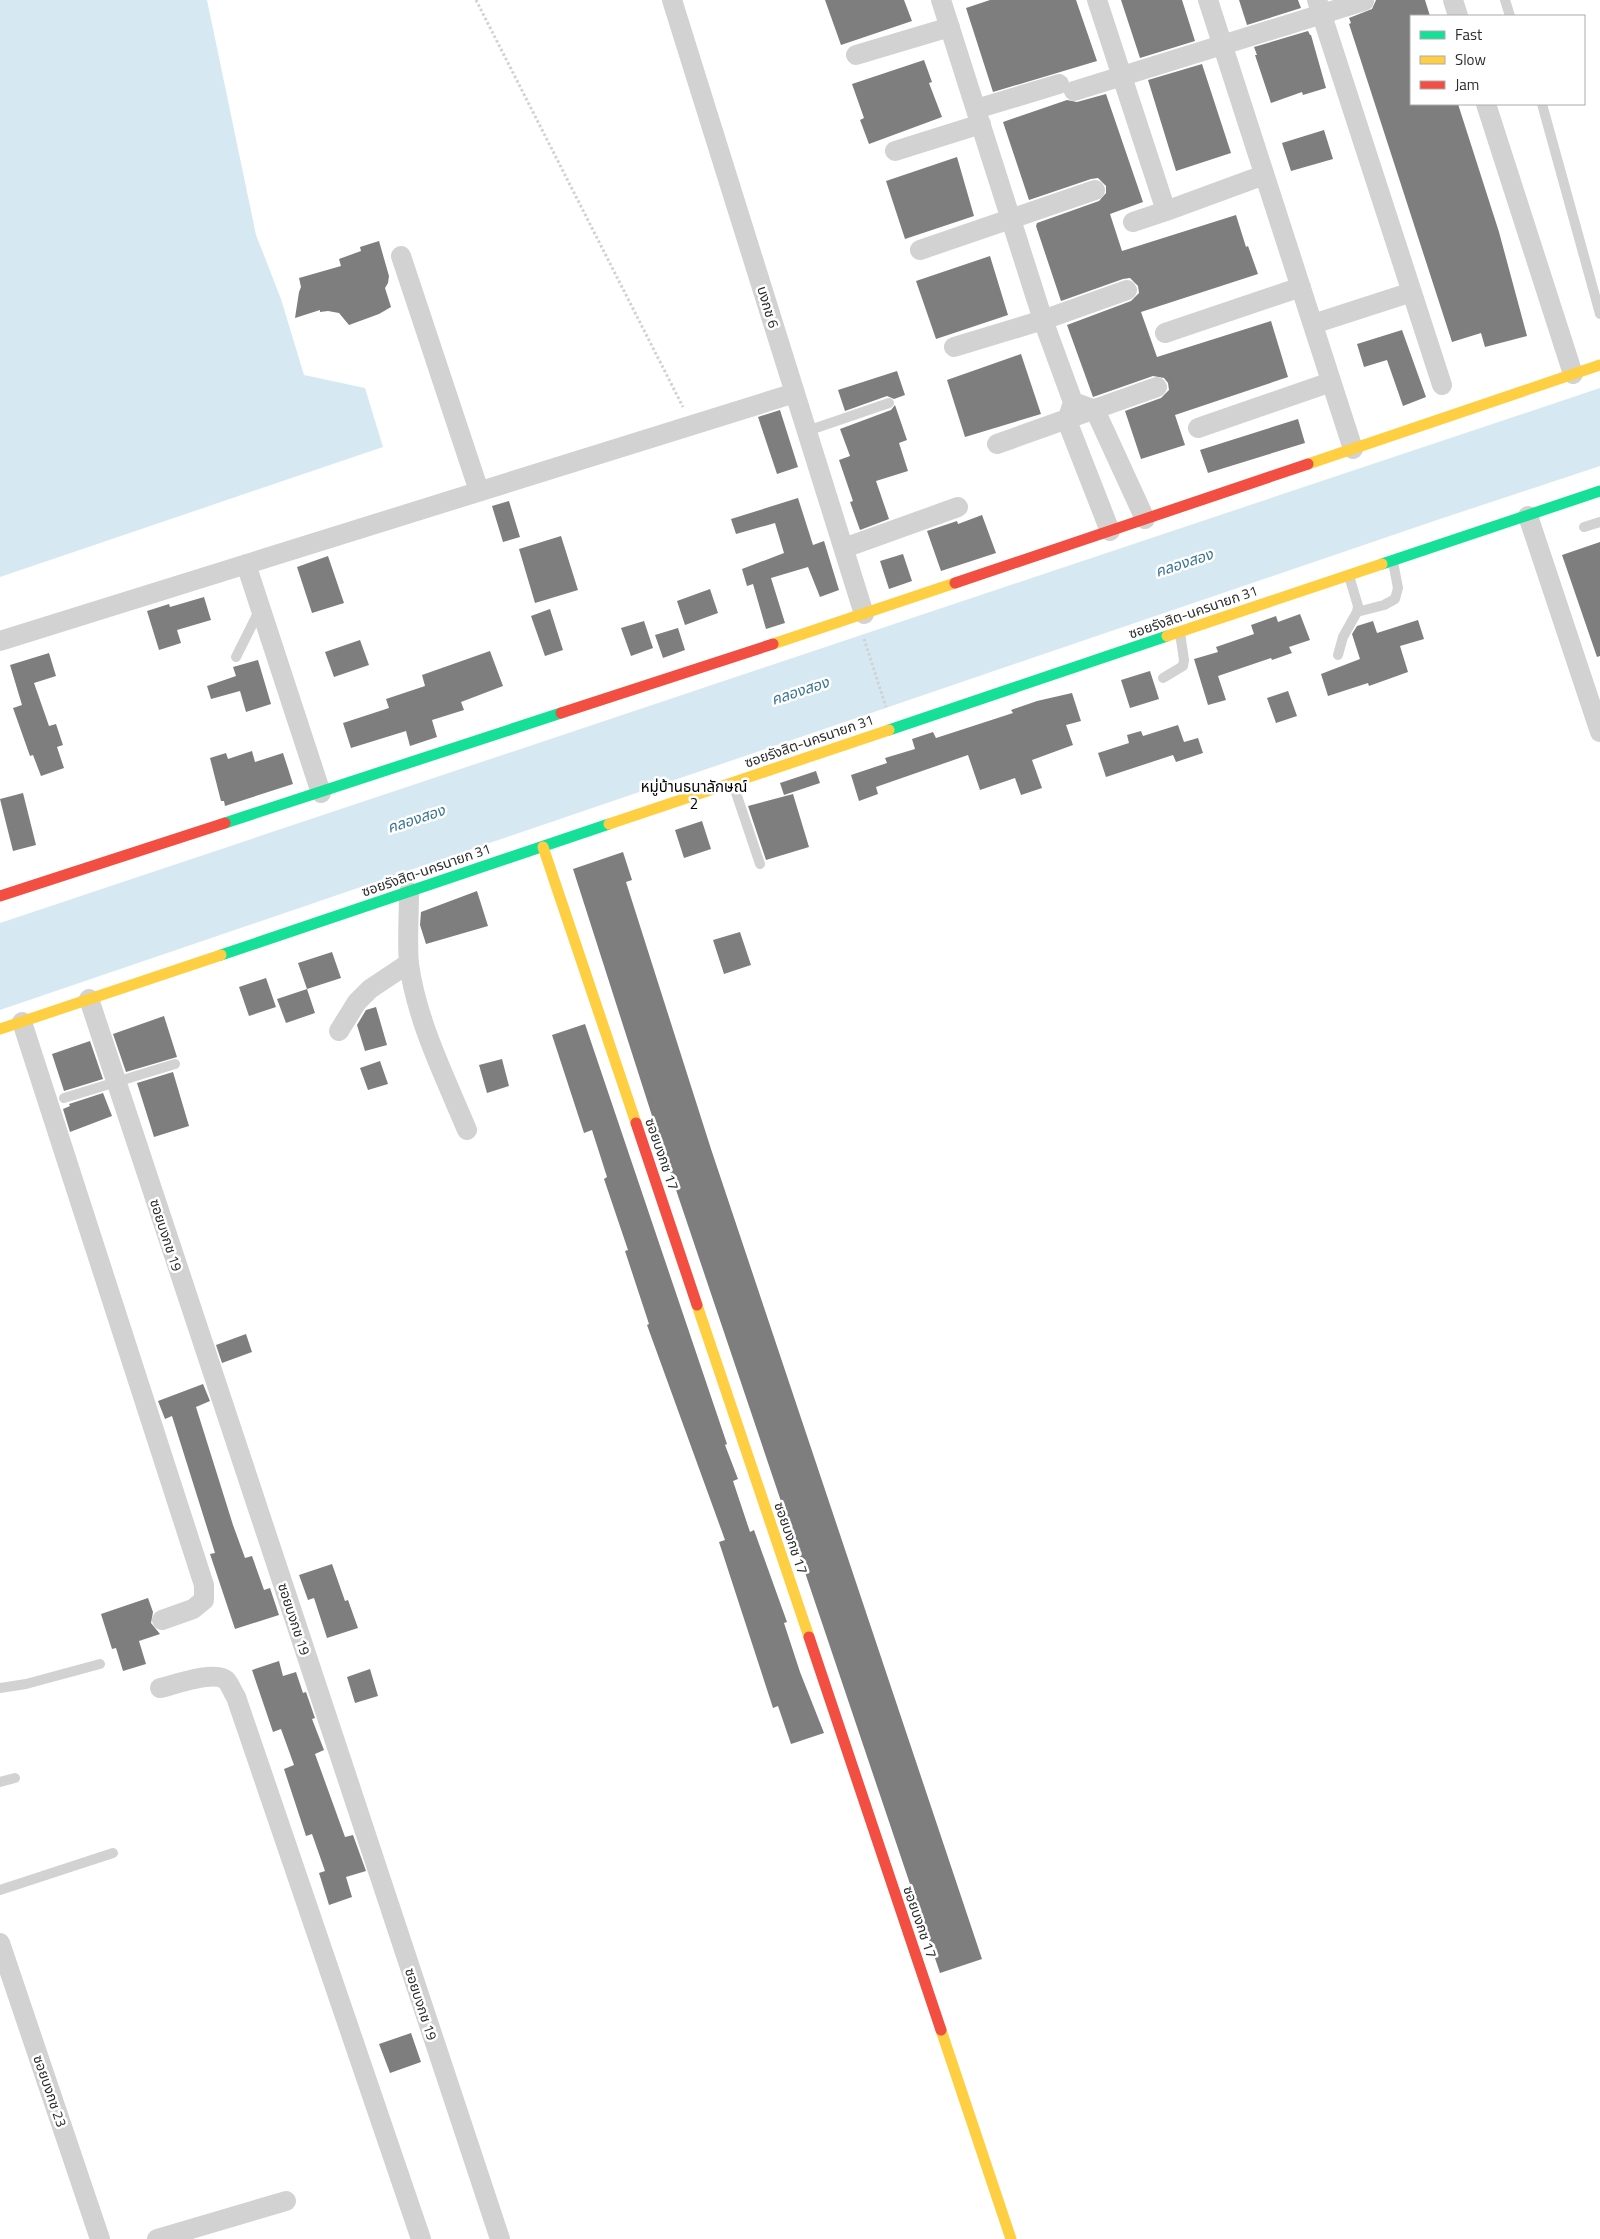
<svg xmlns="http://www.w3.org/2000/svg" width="1600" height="2239" font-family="'Titillium Web','Noto Sans Thai',sans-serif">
	<rect width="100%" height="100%" fill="#fff"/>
	<!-- water -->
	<path fill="#d6e9f3" d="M0,0h207l49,235 25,64 23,76 61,13 18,59 -383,130z
		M1600,388v78l-163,54 -1437,490v-87z"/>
	<!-- building -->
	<path fill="#7e7e7e" d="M825,0h79l8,21 -71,24z
		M990,0h86l21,61 -104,31 -27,-84z
		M1121,0h61l13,41 -55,17z
		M1239,0h59l3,8 -54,17z
		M1376,0h49l5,16h-19v88h47l41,128 28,104 -42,11 -4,-14 -29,9 -103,-318 2,-1 -2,-5 23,-9z
		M1308,31l2,4h1l15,53 -23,7 -1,-3 -31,11 -16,-48h2l-3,-8z
		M924,60l8,22 -3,1 13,34 -73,27 -9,-24 4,-2 -12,-34z
		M1202,64l29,89 -55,18 -28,-91z
		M1106,94l37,108 -33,12 12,37 114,-36 10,32 2,-1 10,28 -117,38 16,45 114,-36 17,56 -113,38 10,30 -44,14 -16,-48 36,-13 8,-8 -1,-7 -4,-5 -11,-2 -60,21 -26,-72 64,-24 8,-8 -1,-7 -8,-8 -7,1 -62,22 -25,-75 1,-3 62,-22 7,-8v-7l-8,-8 -7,1 -62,21 -26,-78 64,-22 10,2z
		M1324,130l9,29 -42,12 -9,-28z
		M957,157l17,59 -69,23 -19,-58z
		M379,241l10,35 -1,7 -3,5 6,19 -12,7 -30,11 -10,-12 -11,-2 -8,1v-2l-25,8 4,-26 2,-5 -2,-9 42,-12 -2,-7 22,-8 -1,-4z
		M990,256l18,59 -72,24 -20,-58z
		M1402,330l24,67 -23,9 -16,-46 -23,7 -7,-23z
		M1021,354l20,60 -76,23 -18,-57z
		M897,371l8,24 -11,4 -7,-3 -42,15 -7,-21z
		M895,405l12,35 -8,3 9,28 -32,10 13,38 -29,11 -10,-28 3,-1 -14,-41 11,-4 -10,-27 51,-19z
		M780,410l18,57 -21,7 -19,-57z
		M1298,419l7,24 -97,30 -8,-23z
		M798,498l15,47 11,-4 15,49 -19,7 -12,-30 -37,11 14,45 -19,6 -13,-45 -6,2 -5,-17 42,-16 -9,-30 -39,11 -5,-15z
		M509,501l11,36 -17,5 -11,-36z
		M982,515l14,38 -55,18 -14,-40 30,-10 1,3z
		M561,536l17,54 -43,13 -16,-54z
		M1600,542v114l-3,1 -35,-102z
		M903,554l9,27 -23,8 -9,-28z
		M328,556l16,47 -32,10 -15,-46z
		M710,589l8,24 -33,12 -8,-24z
		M204,597l7,23 -34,10 4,13 -22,7 -12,-39 22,-7 1,3z
		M550,609l13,41 -18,6 -14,-40z
		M1300,614l10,26 -21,7 3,6 -20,7 -1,-2 -53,18 8,24 -18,5 -14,-46 24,-7 -2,-5 38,-13 -3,-9 25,-9 2,6z
		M1418,620l6,19 -24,7 8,26 -39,14 -1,-3 -40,13 -7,-22 39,-15 -8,-25 5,-8 16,-5 4,12z
		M644,621l9,27 -22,8 -10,-28z
		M678,628l7,22 -22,8 -8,-23z
		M360,640l9,25 -35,12 -9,-25z
		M490,651l13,35 -42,16 3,8 -32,10 5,17 -27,9 -4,-15 -55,17 -8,-25 46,-15 -3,-9 39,-13 -3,-11z
		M49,653l7,23 -22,7 15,43 7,-2 7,21 -6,2 7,21 -23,8 -8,-21 -3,1 -17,-48 9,-3 -12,-40z
		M258,660l13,44 -25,8 -6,-21 -29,8 -4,-13 29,-10 -3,-9z
		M1150,671l9,28 -29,9 -9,-28z
		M1288,691l9,25 -21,7 -9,-25z
		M1072,693l9,28 -15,4 7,20 -41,15 10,28 -21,7 -6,-17 -35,12 -12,-35 -92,32 2,7 -19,7 -8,-26 36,-12 -2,-5 30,-9 -3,-10 21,-7 3,6 77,-25 -2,-3 26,-9z
		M1178,725l6,17 14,-4 5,15 -27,9 -3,-7 -67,22 -8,-24 31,-10 -2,-8 14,-4 2,5z
		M252,751l3,11 28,-9 10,31 -68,22 -1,-5h-3l-11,-43 16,-5 2,6z
		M816,771l4,12 -36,12 -4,-12z
		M23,793l13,52 -23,6 -13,-52z
		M793,794l16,53 -43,13 -18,-54z
		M702,821l9,28 -27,9 -9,-28z
		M623,852l9,28 -6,2 85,267 271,810 -42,14 -270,-801 -97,-303z
		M477,891l11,35 -62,18 -6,-19 1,-13z
		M740,932l11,33 -27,9 -11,-34z
		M332,952l9,26 -34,11 8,24 -29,10 -9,-24 30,-10 -9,-26z
		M266,978l10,29 -27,9 -10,-29z
		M376,1007l11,38 -22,6 -8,-26 9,-15z
		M164,1016l13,41 -51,15 -13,-38z
		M585,1024l142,420 -2,1 13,34 -5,2 17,51 4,-2 33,92 -3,1 16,49 24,61 -33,11 -13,-38 -5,2 -54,-166 6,-2 -78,-215 2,-1 -24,-73 3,-1 -24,-71 3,-2 -15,-47 -8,3 -32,-98z
		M90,1041l13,38 -39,12 -12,-37z
		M502,1059l7,27 -22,7 -8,-28z
		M380,1061l8,23 -20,6 -8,-22z
		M173,1072l16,54 -35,11 -17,-54z
		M103,1093l9,23 -42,16 -7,-23 7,-3 -1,-2z
		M246,1334l6,18 -30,11 -6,-18z
		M203,1384l7,17 -14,6 37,118 12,33 7,-2 12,34 6,-2 9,27 -44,14 -25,-75 5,-1 -43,-137 -7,3 -7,-18z
		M332,1564l13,37 3,-1 10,28 -31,10 -13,-40 -6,2 -9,-25z
		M148,1598l5,14 -2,11 9,11 -21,7 7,23 -23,7 -7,-23 -4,1 -11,-35z
		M279,1661l4,15 13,-4 7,21 3,-1 9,26 -3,1 12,31 -9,4 30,83 8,-2 13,36 -20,6 6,20 -23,8 -10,-32 6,-2 -13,-37 -6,2 -22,-67 10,-4 -13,-36 -8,3 -21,-62z
		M370,1669l8,27 -23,7 -8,-26z
		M411,2033l10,29 -31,11 -11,-29z"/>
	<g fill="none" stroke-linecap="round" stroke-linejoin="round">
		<!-- path -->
		<path stroke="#d2d2d2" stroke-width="3" stroke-dasharray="2.5 2.5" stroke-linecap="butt" d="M476,0l207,407
			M864,639l22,68"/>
		<!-- lane -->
		<path stroke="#d2d2d2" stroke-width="10" d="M1505,0l5,16
			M1542,104l58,210
			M807,431l82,-28
			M1584,527l16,-5
			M1357,612l27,-7 11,-6 3,-11 -5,-26
			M1338,655l5,-18 14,-25 1,-6 -9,-30
			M236,657l24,-48
			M1163,678l20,-12 1,-6 -4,-27
			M733,784l27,80
			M64,1098l111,-34
			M0,1688l26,-4 74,-20
			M0,1782l15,-4
			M0,1890l113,-37"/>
		<!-- street -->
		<path stroke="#d2d2d2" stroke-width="20" d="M672,0l192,614
			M941,0l102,320 30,82
			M1097,0l69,211 98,-36
			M1208,0l145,449
			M1317,0l125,385
			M1453,0l5,16
			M856,55l94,-28
			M1074,91l290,-90
			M1486,104l87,270
			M976,109l83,-25
			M895,151l86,-27
			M1133,222l33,-11
			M920,250l175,-60
			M401,256l78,235
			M1313,324l99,-32
			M1165,333l136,-46
			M954,347l89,-27 84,-30
			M1198,428l133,-46
			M997,444l160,-57
			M1528,516l72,216
			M1110,531l-43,-110 6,-19 22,8 50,109
			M844,548l114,-41
			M246,564l75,229
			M0,641l795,-248
			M409,892c0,21 -2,52 0,72 8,58 36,113 58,166
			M89,999l411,1240
			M22,1022l182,563v15l-11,9 -31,11
			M339,1031l18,-29 13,-13 39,-26
			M160,1688c14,-3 53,-18 66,-8 4,4 7,13 10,17l185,542
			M0,1943l100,296
			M157,2239l129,-38"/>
		<!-- fast -->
		<path stroke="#16e098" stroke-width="11" d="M1382,564l218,-73
			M889,730l278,-94
			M225,823l336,-110
			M221,955l388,-131"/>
		<!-- slow -->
		<path stroke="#ffcf43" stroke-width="11" d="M1308,464l292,-99
			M1167,636l215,-72
			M773,644l182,-61
			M609,824l280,-94
			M543,847l93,276
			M0,1029l221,-74
			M697,1305l112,332
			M941,2030l70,209"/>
		<!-- jam -->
		<path stroke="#f24e42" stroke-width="11" d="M955,583l353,-119
			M561,713l212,-69
			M0,896l225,-73
			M636,1123l61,182
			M809,1637l132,393"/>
	</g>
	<g text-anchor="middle" stroke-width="5" stroke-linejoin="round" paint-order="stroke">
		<!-- street labels -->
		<g font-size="14" fill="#2d2d2d" stroke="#fff">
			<text transform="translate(768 307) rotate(73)" y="5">บงกช 6</text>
			<text transform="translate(1193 612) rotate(-19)" y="5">ซอยรังสิต-นครนายก 31</text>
			<text transform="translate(809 741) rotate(-19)" y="5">ซอยรังสิต-นครนายก 31</text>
			<text transform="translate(426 870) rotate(-19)" y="5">ซอยรังสิต-นครนายก 31</text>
			<text transform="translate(662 1154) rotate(71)" y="5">ซอยบงกช 17</text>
			<text transform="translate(166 1235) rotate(72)" y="5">ซอยบงกช 19</text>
			<text transform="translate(791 1538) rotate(71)" y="5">ซอยบงกช 17</text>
			<text transform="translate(294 1619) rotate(72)" y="5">ซอยบงกช 19</text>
			<text transform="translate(920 1922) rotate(71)" y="5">ซอยบงกช 17</text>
			<text transform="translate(421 2004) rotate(72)" y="5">ซอยบงกช 19</text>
			<text transform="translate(50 2091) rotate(71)" y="5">ซอยบงกช 23</text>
		</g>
		<!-- water labels -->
		<g font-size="15" font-style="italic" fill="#357395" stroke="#fff">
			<text transform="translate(1184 563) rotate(-18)" y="5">คลองสอง</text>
			<text transform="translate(800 691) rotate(-18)" y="5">คลองสอง</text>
			<text transform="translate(416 819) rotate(-18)" y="5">คลองสอง</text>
		</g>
		<!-- neighbourhood labels -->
		<g font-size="15" fill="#000" stroke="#fff">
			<text x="694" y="792">หมู่บ้านธนาลักษณ์<tspan x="694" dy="17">2</tspan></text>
		</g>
	</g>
	<!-- legend -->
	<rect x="1410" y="15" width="175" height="90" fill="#ffffff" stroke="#ababab"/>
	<rect x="1420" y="31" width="25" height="8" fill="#16e098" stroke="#ababab"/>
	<text x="1455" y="40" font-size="15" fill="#2d2d2d">Fast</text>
	<rect x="1420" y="56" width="25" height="8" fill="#ffcf43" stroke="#ababab"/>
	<text x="1455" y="65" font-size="15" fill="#2d2d2d">Slow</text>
	<rect x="1420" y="81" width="25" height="8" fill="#f24e42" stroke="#ababab"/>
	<text x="1455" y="90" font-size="15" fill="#2d2d2d">Jam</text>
</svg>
